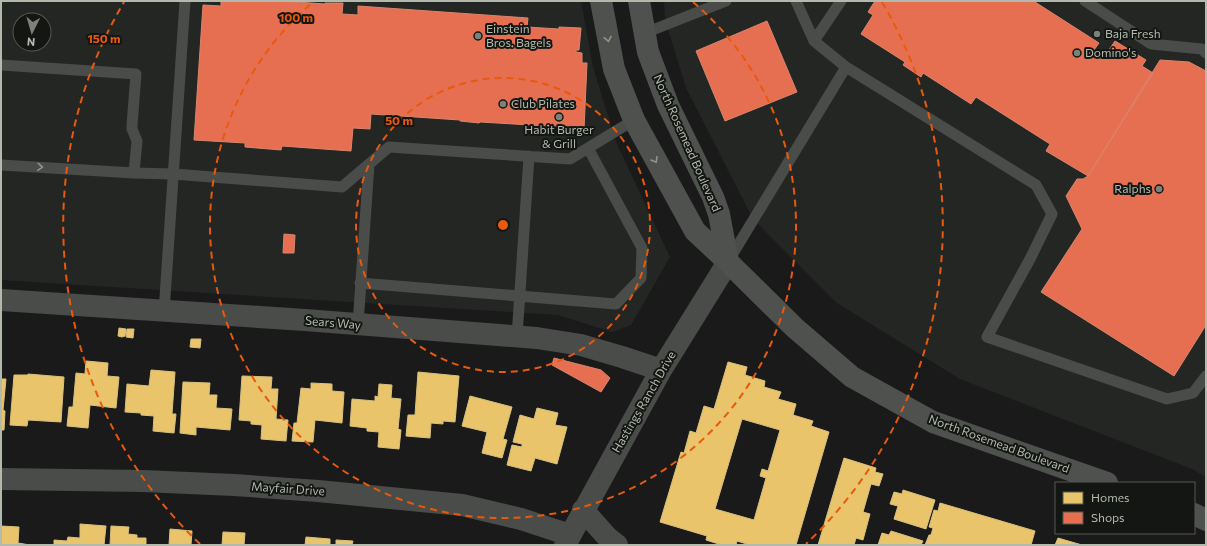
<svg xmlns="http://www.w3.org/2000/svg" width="1207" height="546" font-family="Commissioner,sans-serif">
	<rect width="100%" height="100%" fill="#1a1a1a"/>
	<!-- built -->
	<path fill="#242624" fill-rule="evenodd" d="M1,1h580l12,66 23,75 54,115 -39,68 -19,7 -54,-17 -557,-35zM20,20h24v24h-24z
		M664,1h542v476l-14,-8 -232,-90 -123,-76 -84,-84 -67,-131 -21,-69z"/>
	<!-- homes -->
	<path fill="#e9c46a" stroke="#d8c17e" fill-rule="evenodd" d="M119,328l7,1 -1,7 -3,1 -4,-1z
		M127,329h7l-1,9 -7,-1z
		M191,339h10l-1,9 -10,-1z
		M86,361l22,2 -1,13 12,1 -3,31 -26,-3 -2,23 -21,-2 2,-19h4l3,-34 9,1z
		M728,362l19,5 -2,8 20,6 -1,6 17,5 -3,7 18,5 -3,11 20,6 -2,5 18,6 -33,113h-46l-13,-4 -1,4h-14l-16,-5 1,-4 -47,-14 21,-70 3,1 6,-22 6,2 8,-27 10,3zM742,419l38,11 -12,41 -6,-2 -2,7 6,2 -12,42 -39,-11z
		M151,370l24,2 -3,42h4l-2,19 -21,-2 1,-15 -13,-1v-2l-16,-1 2,-28 22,2z
		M418,372l41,4 -4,46 -12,-1v3l-12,-1 -1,15 -24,-2 2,-21h7z
		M28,374l36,3 -3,45 -33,-2 -1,6 -17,-1 4,-50h14z
		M242,376l30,1 -1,12h7l-2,30 12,1 -2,21 -25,-2 1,-14 -11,-1v-3l-12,-1z
		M1,379h5l-3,31 2,1 -1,19h-3z
		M183,382l27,1 -1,12h8l-1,13 16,1 -2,21 -34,-3v8l-16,-2z
		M311,383l21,1v7l12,1 -2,31 -27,-3 -2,22 -21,-1 2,-18h3l4,-35 10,1z
		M379,384l13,1 -1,13 10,1 -3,30 3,1 -2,19 -21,-2 1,-15 -12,-1v-3l-17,-2 2,-27 23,2v-5l3,1z
		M470,396l42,11 -9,32 4,1 -5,18 -20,-5 5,-21 -25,-6z
		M537,408l21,5 -3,12 12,2 -10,37 -22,-6 -4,13 -24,-6 5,-20 10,2v-3l-9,-2 7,-27 14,4z
		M844,458l32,10 -1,4 8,2 -4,12 -8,-2 -8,28 7,2 -7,26 -7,-2 -2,7h-36z
		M903,490l32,10 -9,29 -32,-10 4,-13 -8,-2 4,-12 8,2z
		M940,503l95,28 -4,14h-106l4,-10h2l2,-7 -4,-1 5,-17 4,1z
		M80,524l26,2 -2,19h-50v-5l13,1 1,-4 12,1z
		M1,526l18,1 -1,16 12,2h-29z
		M111,526l18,1 -1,7 9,1v3h9v7h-36z
		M170,529l22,2 -1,14h-22z
		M891,531l32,10 -2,4h-43l4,-12 7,2z
		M223,532l22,1 -1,12h-22z
		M306,537l24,2v6h-25z
		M1058,538l24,7h-27z
		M336,540l17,1 -1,4h-16z"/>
	<!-- shops -->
	<path fill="#e76f51" stroke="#d7866c" d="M221,1h62l42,3v-1h18l-1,11 16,1v-9l170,12 -1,9 32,2v-2l22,1 -2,22h-3v2l6,1v10h5l-3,67 -20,-1v-2l-84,-5 -1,1 -19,-2v-1l-89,-6 -1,15 -17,-1 -2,23 -69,-5 -1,4 -36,-3v-4l-51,-3 9,-135 18,1z
		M875,1h161l-1,1 64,41 -5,7 11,6 10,-15 31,19 -4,6 11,7 -65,103 -42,-25 4,-7 -74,-47 -5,7 -48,-31 -2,4 -18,-12 2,-3 -44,-28 12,-19 -5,-3z
		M767,21l30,71 -72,29 -29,-70z
		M1160,60l29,2 17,9v254l-32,51 -133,-84 41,-63 -16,-33 11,-17h6l5,-3z
		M284,234l11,1 -1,18h-11z
		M554,358l47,12 9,8 -9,14 -49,-27z"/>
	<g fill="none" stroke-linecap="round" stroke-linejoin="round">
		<!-- lane -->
		<path stroke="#494c49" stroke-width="11" d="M796,1l18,40
			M841,1l-27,40 32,26 190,118 16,29 -22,45 -43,78 180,62 26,-6 13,-17
			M1085,1l66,43 51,5 4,4
			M645,33l81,-32
			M1,65l135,9 -4,51v4l5,12 -3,32 39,1 169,13 47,-40 181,12 64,-39
			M1,165l133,8
			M729,260l117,-193
			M360,283l256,21 25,-26 1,-30 -54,-100
			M164,312l21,-311
			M358,325l11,-161
			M517,337l12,-181"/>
		<!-- street -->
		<path stroke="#494c49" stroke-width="22" d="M1,300l304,20 232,18 44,7 41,12 39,13
			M1,479l142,2 91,4 84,6 144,14 59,14 49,16
			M583,510l25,28 9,7
			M565,545l96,-175 67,-108"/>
		<!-- secondary -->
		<path stroke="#4e514d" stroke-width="22" d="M601,1l13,68 20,51 61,111 33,31 67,66 57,49 81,45 174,61
			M639,1l9,51 20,53 45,92 6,17 9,48
			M1194,514l12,6"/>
	</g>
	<!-- one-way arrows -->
	<defs><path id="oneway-chevron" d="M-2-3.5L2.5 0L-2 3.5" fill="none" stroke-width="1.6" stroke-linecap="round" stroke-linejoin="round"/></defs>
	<g stroke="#8e958b">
		<use href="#oneway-chevron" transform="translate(608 39) rotate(79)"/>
		<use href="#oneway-chevron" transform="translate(655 160) rotate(60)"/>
	</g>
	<use stroke="#8d9489" href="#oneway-chevron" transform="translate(40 167) rotate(4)"/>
	<!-- distance rings -->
	<g fill="none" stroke="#e8590c" stroke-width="2" stroke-dasharray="7 5">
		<circle cx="503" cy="225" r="147"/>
		<path d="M693 2A293 293 0 1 1 313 2"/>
		<path d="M200 544A440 440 0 0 1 124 2M882 2A440 440 0 0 1 806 544"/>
	</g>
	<!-- markers -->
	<g fill="#7c8279" stroke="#141614" stroke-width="1.5">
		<circle cx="1097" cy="34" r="4"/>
		<circle cx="478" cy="36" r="4"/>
		<circle cx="1077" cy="53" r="4"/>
		<circle cx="503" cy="104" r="4"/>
		<circle cx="559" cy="117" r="4"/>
		<circle cx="1159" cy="189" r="4"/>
	</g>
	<g text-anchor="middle" stroke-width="4" stroke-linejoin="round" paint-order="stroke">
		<!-- poi labels -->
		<g font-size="12" fill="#b1baac" stroke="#141614" text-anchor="start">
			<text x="486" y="33">Einstein<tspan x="486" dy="14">Bros. Bagels</tspan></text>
			<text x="1105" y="38">Baja Fresh</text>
			<text x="1085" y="57">Domino's</text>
			<text x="511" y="108">Club Pilates</text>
			<text x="559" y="134" text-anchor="middle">Habit Burger<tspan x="559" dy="14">&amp; Grill</tspan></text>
			<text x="1151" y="193" text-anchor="end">Ralphs</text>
		</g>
		<!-- street labels -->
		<g font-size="12" fill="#b1baac" stroke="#141614">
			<text transform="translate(687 143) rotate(66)" y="4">North Rosemead Boulevard</text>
			<text transform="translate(333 323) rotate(5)" y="4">Sears Way</text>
			<text transform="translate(644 402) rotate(-60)" y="4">Hastings Ranch Drive</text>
			<text transform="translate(999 444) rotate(20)" y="4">North Rosemead Boulevard</text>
			<text transform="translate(288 489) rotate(4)" y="4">Mayfair Drive</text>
		</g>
	</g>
	<circle cx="503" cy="225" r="6" fill="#e8590c" stroke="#141614" stroke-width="2"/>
	<g font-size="12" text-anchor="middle" font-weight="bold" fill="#e8590c" stroke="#141614" stroke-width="4" stroke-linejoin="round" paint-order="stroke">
		<text x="296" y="22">100 m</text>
		<text x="104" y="43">150 m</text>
		<text x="399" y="125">50 m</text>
	</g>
	<!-- border -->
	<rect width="1207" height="546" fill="none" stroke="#b1baac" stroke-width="4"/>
	<!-- legend -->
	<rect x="1055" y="482" width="140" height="52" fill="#141614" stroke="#535851"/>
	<rect x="1063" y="492" width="20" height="12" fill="#e9c46a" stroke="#535851"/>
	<text x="1091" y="502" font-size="12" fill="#b1baac">Homes</text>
	<rect x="1063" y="512" width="20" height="12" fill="#e76f51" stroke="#535851"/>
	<text x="1091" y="522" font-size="12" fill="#b1baac">Shops</text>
	<!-- north arrow -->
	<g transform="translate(32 32) rotate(185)"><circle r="19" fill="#141614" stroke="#535851"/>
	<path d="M0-3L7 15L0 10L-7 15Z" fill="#7c8279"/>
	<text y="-6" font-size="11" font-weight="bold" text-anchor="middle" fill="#b1baac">N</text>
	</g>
</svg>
